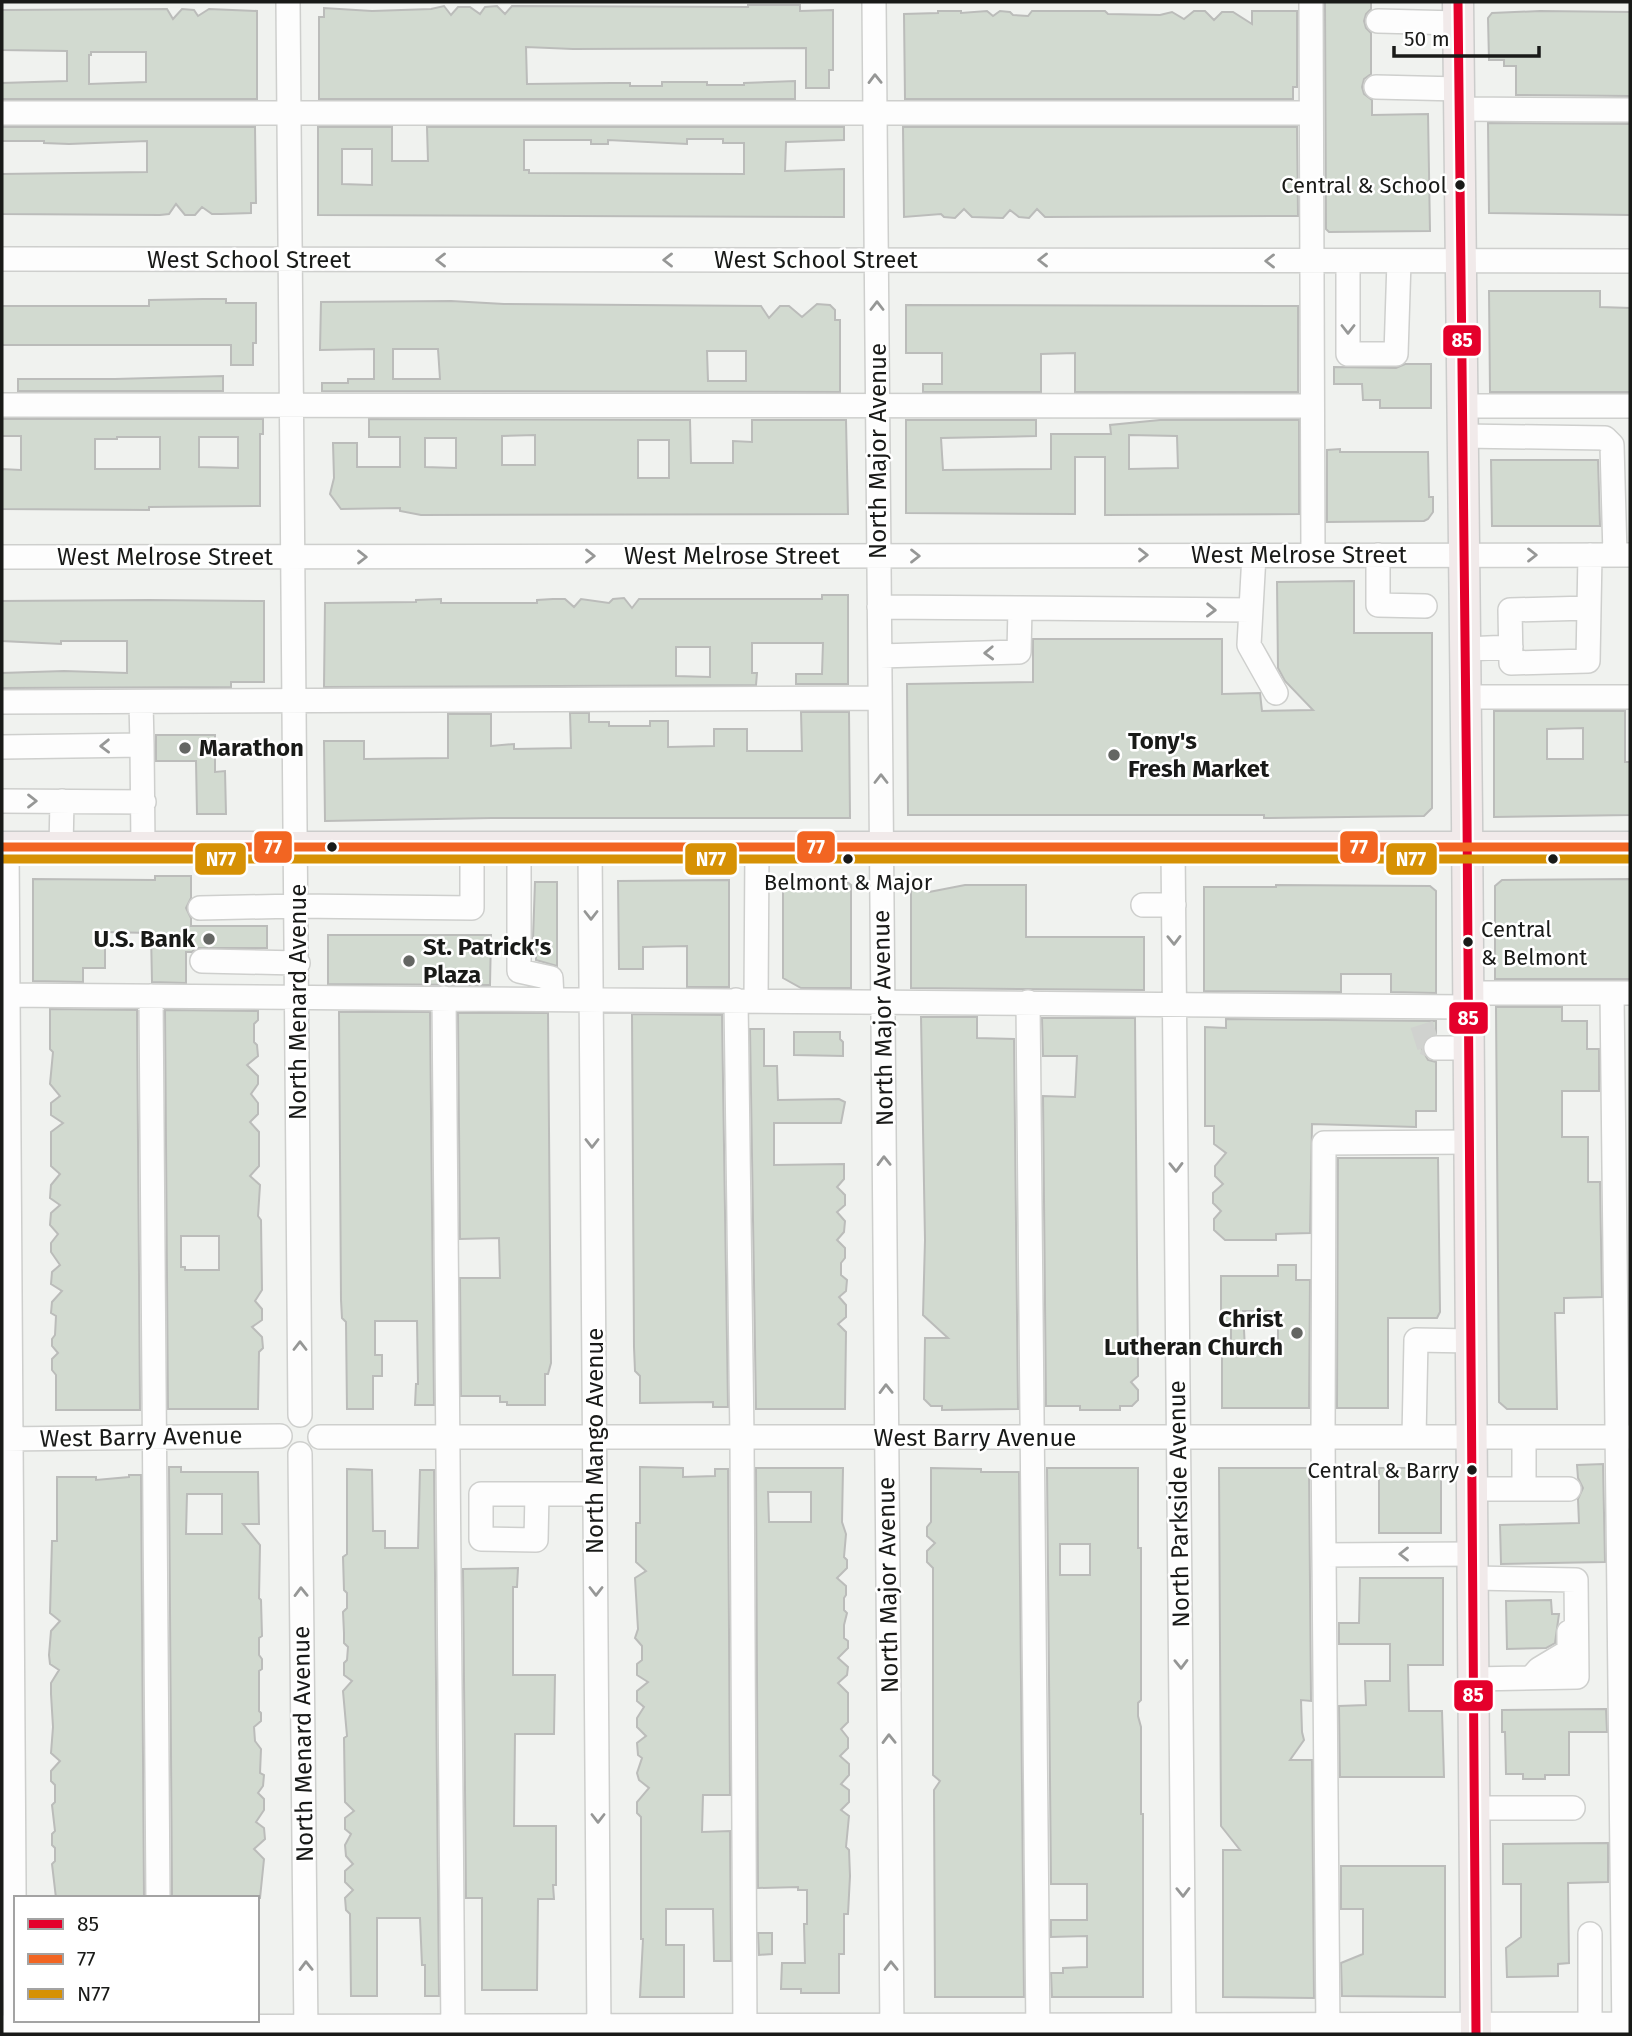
<svg xmlns="http://www.w3.org/2000/svg" width="1632" height="2036" font-family="'Fira Sans',sans-serif">
	<rect width="100%" height="100%" fill="#f0f2ef"/>
	<!-- building -->
	<path fill="#d2dad0" stroke="#bbbcba" stroke-width="2" fill-rule="evenodd" d="M1325,2h46v7l-5,5 -2,7 2,7 5,5v41l-7,5 -2,8 2,7 8,6v15l56,-1 2,117 -101,1 -3,-3z
		M748,5h52v6l33,-1v60h-4v18h-23v-40l-233,1 -47,-2 1,37 84,-1h19v3h32v-4h45v3h37v-2l51,-2v18h-476v-82h5v-9l48,3 59,-2 13,-3 7,9 7,-8h12l10,7 5,-7 12,-1 8,8 7,-8 236,1z
		M167,9l6,10 9,-10 12,1 4,6 11,-7 48,2v88h-255v-16l65,-2v-30l-65,-1v-40zM91,52h55v30l-57,2v-29h2z
		M938,11h23v2l26,-2 6,5 7,-5 10,1 3,3 15,1 4,-5h73l3,3 52,1 12,-3 12,7 10,-8h11l9,9 8,-8h11l19,12v-13h45v76h-4v12h-388l-1,-85 34,-1z
		M1540,11l90,1v84l-114,-1v-29h-12v-6h-15l-1,-42 4,-5z
		M1488,123l142,1v91l-141,-2z
		M2,127h253l1,76h-5v10l-30,1h-9l-10,-7 -7,8h-10l-9,-11 -7,10 -9,1 -158,-1v-40l145,-2v-31l-78,3 -25,-1v-2h-42z
		M318,127h74v34h36l-1,-34h417v13l-58,2 -1,29 59,-2v48l-526,-2zM687,139h36v4h21v31l-215,-1v-3h-5v-30h67v4h17v-4l79,4zM342,149h30v36l-30,-1z
		M903,127h394l1,89 -253,1 -8,-8 -8,9 -10,-1 -9,-7 -7,8 -31,-1 -8,-8 -9,9 -11,-1 -3,-3 -37,3z
		M1489,291h111v16l30,1v84h-140z
		M203,299h23v4h30v40h-3v22h-22v-20h-229v-39h147v-6z
		M451,301l53,3 257,2 8,12 11,-12h9l13,11 15,-13 13,1 5,5v10h5v72l-518,-1v-8h26v-4h26v-30l-54,1 1,-48zM393,349h45l2,30h-47zM707,351h39v30h-38z
		M906,305l392,1v86h-223v-39l-34,1v38h-118v-8h19v-31h-36z
		M1405,364h26v44h-51v-8h-17l-1,-16h-28v-17l62,1z
		M223,376v15h-205v-12h97z
		M2,419h261v15h-3v72l-111,1v3l-147,-1v-40l19,1v-34h-19zM117,437h43v32h-65v-30h22zM199,437h39v31l-39,-1z
		M369,419l321,1 1,43h42v-22l19,1v-22h94l2,94 -427,1 -21,-4v-3l-59,1 -11,-15 4,-16 -1,-35h24v24h43v-30h-31zM535,435v30h-33v-29zM425,438h31v30l-31,-1zM638,440h31v38h-31z
		M906,420h130v16l-95,2 2,32 108,-1v-35h60l-1,-9 50,-5h139v94l-194,1v-58h-30v57l-169,-1zM1129,435l48,1 1,32 -49,1z
		M1340,449v3h88l1,45h4v15l-5,7 -4,2 -97,1v-72z
		M1491,460h107l2,66h-108z
		M1354,581v52h78v175l-8,8 -160,2v-3h-356l-1,-131 126,-2v-43h189v55l38,-1 2,18 51,-1 -28,-29 -7,-13 -1,-86z
		M822,595h26v89h-52v-10h26l1,-31h-71v30h5l-1,12 -432,2 1,-84 91,-1v-2l25,-1v4h96v-3l16,-1h12l9,8 7,-8 28,4 4,-4 11,-1 8,10 7,-9h183zM676,647h34v30l-34,-1z
		M149,600l115,1v81h-33v5l-229,1v-15l62,-2 63,2v-32h-66v3l-59,-3v-40z
		M1494,711h131v51h5v53l-136,2zM1583,728v31h-36v-30z
		M801,712h48l1,106h-358l-167,3 -1,-80h40v18l84,-1v-44h43v32l23,-2v5l57,-1 -1,-35h19v9h20v4h41v-5h18v26l46,-1v-17h33v22h55z
		M156,735h59v37l10,-1 1,43h-29l-1,-53h-40z
		M155,876h36v22l-5,10 5,10v8h76v22h-71l-4,4h-6v31l-34,-1 -1,-49 -46,-1v36h-22v14l-50,-1v-102l122,1z
		M783,879l62,1 6,5v103h-50l-18,-10z
		M1630,879v100h-135v-93l7,-6z
		M729,880v107h-42v-41l-44,1v22h-24l-1,-88z
		M535,882h22v84l-21,-6v-21h-3z
		M965,885h61v52h118v53l-233,-2v-102h18v6z
		M1276,885l154,1 6,5v102l-45,-1v-18h-50v18l-137,-1v-104h72z
		M328,935h163l-1,50 -162,-1z
		M1496,1007h66v14h25v28h12v42h-37v46h26v45h12l2,115 -38,1v15h-9l2,96h-50l-8,-7z
		M50,1009l87,1 3,400h-84v-35l-4,-5v-11l6,-6 -6,-7v-7l3,-4 1,-19 -5,-3 1,-11 10,-11 -11,-7 1,-12 8,-7 -9,-13v-9l7,-9 -8,-9 1,-12 9,-8 -10,-7 1,-13 9,-11 -9,-8v-34l12,-9 -12,-8v-12l9,-7 -10,-12 3,-32 -3,-3z
		M165,1010l93,1v9l-4,4v18l3,3 1,11 -11,9 11,11v8l-7,10 7,9v11l-8,8 9,10v34l-9,10 10,9 -2,31 3,4 1,70 -7,11 7,8v11l-10,7 10,10 1,11 -4,4 -1,57h-90zM181,1236h38v34h-34v-3h-4z
		M339,1012h91l4,393h-19l1,-21h2l-1,-63h-42v34h7v21h-9v33h-26l-1,-87 -4,-4 -1,-18z
		M458,1013h90l3,350 -3,11h-3v31h-38v-3h-7v-6h-39l-1,-118h40l-1,-40 -39,1z
		M632,1014l90,1 6,392h-15v-5l-73,1v-27l-5,-5 -1,-24z
		M921,1017h56v21l37,1 4,370 -76,1v-4h-11l-7,-7 1,-61h23l-25,-23 2,-75z
		M1042,1018h93l3,358 -7,6 7,8v10l-6,6h-12v4h-40v-4h-34l-3,-310 32,1 2,-41h-34z
		M1226,1019l210,2v13l-12,6 -2,9 6,11 8,2v49h-20v16l-104,-3 -2,109 -34,1v6h-51l-11,-10v-11l7,-8 -8,-8v-10l10,-9 -8,-8v-10l11,-13 -12,-9v-18h-9v-99l21,1z
		M750,1029h14v37h13l1,34 61,-1 6,3 -4,21h-67v42l70,-1v15l-7,8 8,8v10l-8,7 8,9 -1,11 -7,8 8,8v10l-4,5v12l6,5 -1,11 -7,6 7,8v12l-8,7 8,8 -1,77h-89z
		M794,1032h46v7l3,3v14l-49,-1z
		M1338,1158h100l2,154 -3,6h-49v90h-51z
		M1278,1265h18v15h14l-1,128h-87v-55h9v-31h-10v-46h57zM1243,1311h35v39l-33,-1z
		M1603,1464l2,98 -104,2 -1,-39 79,-2 -1,-24 5,-11 -5,-10 -1,-13z
		M169,1467h12v5h77l1,52h-16l17,21 -1,53 2,2 1,36 -3,2v17l3,4v10l-3,2v40l2,2v8l-7,6 1,14 6,8 -1,24 4,2 -1,11 -5,7 6,6v11l-8,12 8,6 1,11 -11,10 10,10 -4,39 -88,-1zM187,1494h35v40h-36z
		M640,1467l43,1v9l32,-1v-7h13l2,326h-27l-1,37 28,-1 1,130h-17l-1,-52h-47v36h18v52h-44l3,-58h-2v-122l-4,-4v-11l12,-14 -10,-8 -2,-7 5,-15 -4,-3 -1,-12 9,-7 -9,-9v-9l7,-11 -7,-6v-10l11,-9 -11,-7v-11l5,-4v-14l-7,-8 3,-9 -3,-51 11,-7 -10,-9v-39h4z
		M756,1468h87l-1,54 4,12 -2,23 3,3v8l-10,10 9,8v9l-2,3v12l3,3 -3,12v13l4,3v7l-10,10 10,9 -1,8 -9,8 10,10v29l-7,7 7,9v10l-8,8 9,8v11l-8,9 8,6v12l-8,8 8,6 -3,31 3,3 1,26 -2,38h-4v40h-5v39h-38v-4h-20l1,-26h23l-1,-39h3v-34h-9v-3l-40,1zM768,1492h43v30h-42z
		M931,1468l50,1v3h38l5,525h-89l-1,-207 6,-9 -7,-6v-207l-6,-6v-11l8,-8 -8,-7v-9l4,-5z
		M1047,1468h91v80h3v152l-3,3v13l3,11v87h2v183h-91l-1,-24h12v-5l24,-1v-31l-36,1v-17h36v-36h-36zM1060,1544h30v31h-30z
		M1219,1468h90l2,233 -10,-1 1,32 2,8 -14,20h22l2,238 -91,-1v-147h17l-19,-24z
		M1379,1468h62v65h-62z
		M347,1469l25,1 1,61h12v17h33l2,-78h14l5,526h-14v-31h-3l-2,-47h-43v78h-26l-1,-82 -4,-4 -1,-12 8,-8 -8,-8v-11l8,-7 -7,-8 -1,-11 6,-11 -6,-5v-11l9,-7 -9,-9 -1,-64 3,-2 -4,-45 9,-10 -8,-6v-12l3,-3 1,-13 -4,-4v-10l-1,-21 4,-4v-15l-3,-3 -1,-33 4,-3z
		M129,1475h12l3,423h-88l-4,-34 3,-3v-13l-3,-3v-11l3,-3 -3,-26 3,-3v-17l-4,-4v-10l9,-10 -9,-8 2,-26 -2,-33v-11l8,-13 -9,-6 -1,-9 2,-24 9,-10 -10,-8 2,-72h5v-64h39v3l33,-3z
		M518,1568l-1,19h-4v88h42l-1,59h-39l-1,92h42v59h-3l1,14h-16l-1,91h-55v-92h-16l-3,-329z
		M1360,1578h83v87h-35l1,46h33l2,66h-104l-1,-71 27,-1 -1,-24h25v-37h-51v-21h20z
		M1551,1600l1,14h7l-4,29 -9,5 -39,1 -1,-48z
		M1606,1709l1,23h-38v43h-24v4h-22v-5h-17l-1,-42h-3v-22z
		M1608,1843v39l-40,1 1,80 -11,1v12l-51,1 -1,-29 15,-11v-53h-18v-40z
		M1341,1866h104v131l-103,-1 -1,-33 22,-9v-45h-22z
		M758,1933h14v21l-13,1z"/>
	<g fill="none" stroke-linecap="round" stroke-linejoin="round">
		<!-- minor-tunnel -->
		<path stroke="#d0d2cf" stroke-width="23" stroke-dasharray="23 11" stroke-linecap="butt" d="M1436,1032l-22,7 22,9"/>
		<defs>
			<path id="minor" d="M288,2l12,1413
				M874,2l18,2032
				M1311,2l2,553
				M1378,21l80,2
				M1376,87l83,2
				M1459,109l171,1
				M2,113h1309
				M2,259l1628,2
				M1348,261v93h48l3,-93
				M2,405l1310,1
				M1463,406h167
				M1463,436l142,2 7,7 3,110
				M1254,555l-5,90 27,48
				M1378,555v50l47,1
				M2,557l1628,-2
				M879,607l141,1 -1,44 -139,4
				M1020,608l231,2
				M1589,608l-79,2 1,53 77,-2 2,-106
				M1465,649l46,-2
				M1466,697h164
				M2,702l878,-4
				M141,702l1,43
				M2,747l140,-2 1,102
				M2,801l142,1
				M7,847l8,1187
				M61,847l1,-46
				M519,847v124l32,7 1,21
				M590,847l9,1187
				M1173,847l11,1187
				M1143,905h31
				M200,908l97,-2 175,2v-61
				M202,961l96,2
				M1468,993h162
				M1612,993l12,1041
				M2,995l1466,12
				M151,996l7,902
				M444,998l9,1036
				M736,1000l6,438 3,596
				M756,1000l1,-153
				M1028,1002l10,1032
				M1436,1048h32
				M320,1437h1310
				M1414,1437l2,-97 55,1
				M2,1439l278,-3
				M300,1454l6,580
				M1472,1489h97
				M1524,1489v-52
				M537,1494l-1,46 -55,-1v-45h114
				M1324,1555l148,-1
				M1473,1578l103,2 1,97 -104,2
				M1531,1678l8,-9 30,-18v-19
				M1474,1808h99
				M1590,1934v90
				M2,2027l1628,-3
				M1328,2034l-5,-596 1,-295 145,-1"/>
			<path id="major" d="M1458,2l9,816 9,1216
				M2,847h1628"/>
		</defs>
		<!-- minor casing -->
		<use href="#minor" stroke="#cecfcd" stroke-width="26"/>
		<!-- major casing -->
		<use href="#major" stroke="#cbcccb" stroke-width="33"/>
		<!-- minor -->
		<use href="#minor" stroke="#fdfdfd" stroke-width="23"/>
		<!-- major -->
		<use href="#major" stroke="#f1eaea" stroke-width="30"/>
		<defs>
			<path id="bus-1" d="M1458,2l9,816 9,1216"/>
			<path id="bus-2" d="M2,847h1628"/>
			<path id="bus-3" d="M2,859h1628"/>
		</defs>
		<!-- bus-1 casing -->
		<use href="#bus-1" stroke="#fff" stroke-width="14"/>
		<!-- bus-2 casing -->
		<use href="#bus-2" stroke="#fff" stroke-width="14"/>
		<!-- bus-3 casing -->
		<use href="#bus-3" stroke="#fff" stroke-width="14"/>
		<!-- bus-1 -->
		<use href="#bus-1" stroke="#e4002b" stroke-width="9"/>
		<!-- bus-2 -->
		<use href="#bus-2" stroke="#f26522" stroke-width="9"/>
		<!-- bus-3 -->
		<use href="#bus-3" stroke="#d69104" stroke-width="9"/>
	</g>
	<!-- one-way arrows -->
	<defs><path id="oneway-chevron" d="M-2-3.5L2.5 0L-2 3.5" fill="none" stroke-width="1.6" stroke-linecap="round" stroke-linejoin="round" transform="scale(1.75)"/></defs>
	<g stroke="#969796">
		<use href="#oneway-chevron" transform="translate(875 79) rotate(-91)"/>
		<use href="#oneway-chevron" transform="translate(441 260) rotate(-180)"/>
		<use href="#oneway-chevron" transform="translate(668 260) rotate(-180)"/>
		<use href="#oneway-chevron" transform="translate(1043 260) rotate(-180)"/>
		<use href="#oneway-chevron" transform="translate(1270 261) rotate(-180)"/>
		<use href="#oneway-chevron" transform="translate(877 306) rotate(-90)"/>
		<use href="#oneway-chevron" transform="translate(1348 329) rotate(90)"/>
		<use href="#oneway-chevron" transform="translate(1143 555)"/>
		<use href="#oneway-chevron" transform="translate(1532 555)"/>
		<use href="#oneway-chevron" transform="translate(590 556)"/>
		<use href="#oneway-chevron" transform="translate(915 556)"/>
		<use href="#oneway-chevron" transform="translate(362 557)"/>
		<use href="#oneway-chevron" transform="translate(1211 610) rotate(1)"/>
		<use href="#oneway-chevron" transform="translate(989 653) rotate(178)"/>
		<use href="#oneway-chevron" transform="translate(105 746) rotate(179)"/>
		<use href="#oneway-chevron" transform="translate(881 779) rotate(-90)"/>
		<use href="#oneway-chevron" transform="translate(32 801)"/>
		<use href="#oneway-chevron" transform="translate(591 915) rotate(90)"/>
		<use href="#oneway-chevron" transform="translate(1174 940) rotate(89)"/>
		<use href="#oneway-chevron" transform="translate(592 1143) rotate(90)"/>
		<use href="#oneway-chevron" transform="translate(884 1161) rotate(-91)"/>
		<use href="#oneway-chevron" transform="translate(1176 1167) rotate(89)"/>
		<use href="#oneway-chevron" transform="translate(300 1346) rotate(-90)"/>
		<use href="#oneway-chevron" transform="translate(886 1389) rotate(-91)"/>
		<use href="#oneway-chevron" transform="translate(1404 1554) rotate(180)"/>
		<use href="#oneway-chevron" transform="translate(596 1591) rotate(90)"/>
		<use href="#oneway-chevron" transform="translate(301 1592) rotate(-91)"/>
		<use href="#oneway-chevron" transform="translate(1181 1664) rotate(89)"/>
		<use href="#oneway-chevron" transform="translate(889 1739) rotate(-91)"/>
		<use href="#oneway-chevron" transform="translate(598 1818) rotate(90)"/>
		<use href="#oneway-chevron" transform="translate(1183 1892) rotate(89)"/>
		<use href="#oneway-chevron" transform="translate(306 1966) rotate(-91)"/>
		<use href="#oneway-chevron" transform="translate(891 1966) rotate(-91)"/>
	</g>
	<!-- markers -->
	<g fill="#191a18" stroke="#fff" stroke-width="2.5">
		<circle cx="1460" cy="185" r="6"/>
		<circle cx="332" cy="847" r="6"/>
		<circle cx="848" cy="859" r="6"/>
		<circle cx="1553" cy="859" r="6"/>
		<circle cx="1468" cy="942" r="6"/>
		<circle cx="1472" cy="1470" r="6"/>
	</g>
	<g fill="#646663" stroke="#fff" stroke-width="2.5">
		<circle cx="185" cy="748" r="7"/>
		<circle cx="1114" cy="755" r="7"/>
		<circle cx="209" cy="939" r="7"/>
		<circle cx="409" cy="961" r="7"/>
		<circle cx="1297" cy="1333" r="7"/>
	</g>
	<g text-anchor="middle" stroke-width="5" stroke-linejoin="round" paint-order="stroke">
		<!-- bus labels -->
		<g font-size="22" fill="#191a18" stroke="#fff" text-anchor="end">
			<text x="1447" y="193">Central &amp; School</text>
			<text x="848" y="890" text-anchor="middle">Belmont &amp; Major</text>
			<text x="1481" y="937" text-anchor="start">Central<tspan x="1481" dy="28">&amp; Belmont</tspan></text>
			<text x="1459" y="1478">Central &amp; Barry</text>
		</g>
		<!-- street labels -->
		<g font-size="24" fill="#191a18" stroke="#fff">
			<text x="249" y="268">West School Street</text>
			<text x="816" y="268">West School Street</text>
			<text transform="translate(878 451) rotate(-90)" y="8">North Major Avenue</text>
			<text x="1299" y="563">West Melrose Street</text>
			<text x="732" y="564">West Melrose Street</text>
			<text x="165" y="565">West Melrose Street</text>
			<text transform="translate(298 1002) rotate(-90)" y="8">North Menard Avenue</text>
			<text transform="translate(883 1018) rotate(-91)" y="8">North Major Avenue</text>
			<text transform="translate(141 1437) rotate(-1)" y="8">West Barry Avenue</text>
			<text x="975" y="1446">West Barry Avenue</text>
			<text transform="translate(595 1441) rotate(-90)" y="8">North Mango Avenue</text>
			<text transform="translate(1179 1504) rotate(-91)" y="8">North Parkside Avenue</text>
			<text transform="translate(888 1585) rotate(-91)" y="8">North Major Avenue</text>
			<text transform="translate(303 1744) rotate(-91)" y="8">North Menard Avenue</text>
		</g>
		<!-- poi labels -->
		<g font-size="24" font-weight="bold" fill="#191a18" stroke="#fff" text-anchor="start">
			<text x="1128" y="749">Tony's<tspan x="1128" dy="28">Fresh Market</tspan></text>
			<text x="199" y="756">Marathon</text>
			<text x="195" y="947" text-anchor="end">U.S. Bank</text>
			<text x="423" y="955">St. Patrick's<tspan x="423" dy="28">Plaza</tspan></text>
			<text x="1283" y="1327" text-anchor="end">Christ<tspan x="1283" dy="28">Lutheran Church</tspan></text>
		</g>
	</g>
	<g stroke="#fff" stroke-width="2.5">
		<rect x="1442" y="324" width="40" height="33" rx="7" fill="#e4002b"/>
		<rect x="253" y="830" width="40" height="34" rx="7" fill="#f26522"/>
		<rect x="796" y="830" width="40" height="34" rx="7" fill="#f26522"/>
		<rect x="1339" y="830" width="40" height="34" rx="7" fill="#f26522"/>
		<rect x="194" y="842" width="53" height="34" rx="7" fill="#d69104"/>
		<rect x="684" y="842" width="54" height="34" rx="7" fill="#d69104"/>
		<rect x="1385" y="842" width="53" height="34" rx="7" fill="#d69104"/>
		<rect x="1448" y="1001" width="41" height="34" rx="7" fill="#e4002b"/>
		<rect x="1453" y="1679" width="41" height="33" rx="7" fill="#e4002b"/>
	</g>
	<g font-size="19" text-anchor="middle" font-weight="bold" fill="#fff">
		<text x="1462" y="347">85</text>
		<text x="273" y="854">77</text>
		<text x="816" y="854">77</text>
		<text x="1359" y="854">77</text>
		<text x="221" y="866">N77</text>
		<text x="711" y="866">N77</text>
		<text x="1411" y="866">N77</text>
		<text x="1468" y="1025">85</text>
		<text x="1473" y="1702">85</text>
	</g>
	<!-- border -->
	<rect width="1632" height="2036" fill="none" stroke="#191a18" stroke-width="7"/>
	<!-- legend -->
	<rect x="14" y="1896" width="245" height="126" fill="#ffffff" stroke="#a3a3a3" stroke-width="2"/>
	<rect x="28" y="1919" width="35" height="10" fill="#e4002b" stroke="#a3a3a3" stroke-width="2"/>
	<text x="77" y="1931" font-size="21" fill="#191a18">85</text>
	<rect x="28" y="1954" width="35" height="10" fill="#f26522" stroke="#a3a3a3" stroke-width="2"/>
	<text x="77" y="1966" font-size="21" fill="#191a18">77</text>
	<rect x="28" y="1989" width="35" height="10" fill="#d69104" stroke="#a3a3a3" stroke-width="2"/>
	<text x="77" y="2001" font-size="21" fill="#191a18">N77</text>
	<!-- scale -->
	<path d="M1394 46v10h145v-10" fill="none" stroke="#191a18" stroke-width="3.5"/>
	<text x="1404" y="46" font-size="21" fill="#191a18" stroke="#ffffff" stroke-width="5" paint-order="stroke">50 m</text>
</svg>
